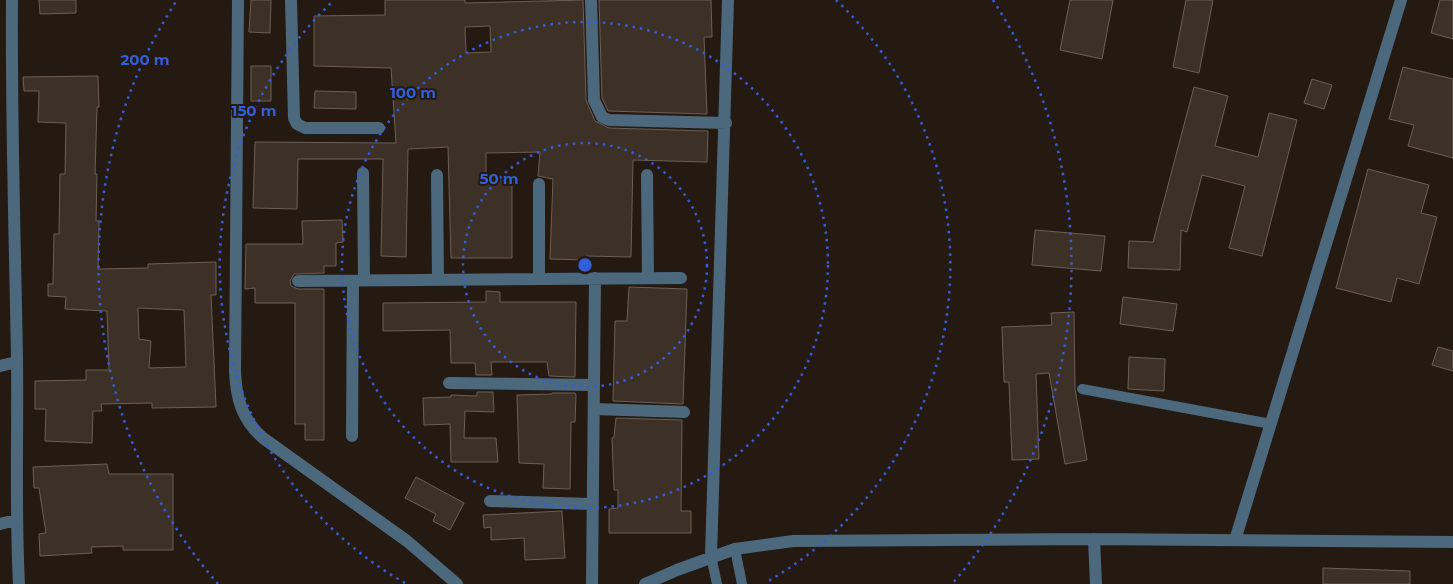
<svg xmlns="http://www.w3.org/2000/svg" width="1453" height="584" font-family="Montserrat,sans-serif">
	<rect width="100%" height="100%" fill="#251a12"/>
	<!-- building -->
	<path fill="#3c3027" stroke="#6d5f55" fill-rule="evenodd" d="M39,0h37v13l-36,1z
		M251,0h20l-1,33 -21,-1z
		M385,0h80v3l118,-3 3,100 9,21 14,7 99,3 -1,31 -74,-2 -2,97 -45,-1v4l-36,-1 3,-80 -15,-3 2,-24 -54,1v24l26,1v80h-61l-3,-111 -40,2 -2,108 -25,-1 2,-97h-85l-1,50 -44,-1 2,-66 141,1 -5,-75 -77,-2v-50l71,-1zM490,26l1,26 -25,1 -1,-26z
		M599,0h112l1,37h-8l3,77 -99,-3 -6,-13z
		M1070,0h43l-11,59 -42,-9z
		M1186,0h27l-14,73 -26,-6z
		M1440,0h13v39l-22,-6z
		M251,66h20v35h-20z
		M1403,67l50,12v79l-45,-12 6,-21 -25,-6z
		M98,76l1,31h-2l-2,67h2l-1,47h3l-1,48 50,-1v-4l68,-2v33h-5l5,112 -64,1v-5l-51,1 1,7h-9l-1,32 -47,-2 1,-32h-11v-28l51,-1v-10h23l-2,-59 -42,-2 1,-12 -18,-1v-12h5l1,-50h5l1,-60h5l1,-51 -28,-1 1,-31h-15l-1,-14zM138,308l46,2 2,57 -37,1 2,-27 -12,-2z
		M1312,79l20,6 -8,24 -20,-6z
		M1194,87l34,9 -13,50 43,11 11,-44 28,7 -35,136 -33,-8 16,-62 -43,-11 -15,57 -6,-2 -1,40 -52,-2 1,-27 24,1z
		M315,91l41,1v17l-42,-1z
		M1368,169l61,16 -8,28 16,4 -18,67 -22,-6 -6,24 -55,-14z
		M342,220l1,22 -7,1v23h-12v7l-30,1 -4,7 1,5 7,3h26v151h-19v-16h-10v-121h-40v-15l-10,1 1,-45h57l-1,-23z
		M1035,230l70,6 -4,35 -69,-6z
		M629,287l58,2 -4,115 -70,-3 2,-80h12z
		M486,291l14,1v10h76l-1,75 -26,-1 -2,-14h-56l1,13h-16l-1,-12h-24l-1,-33 -67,1v-28l103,-1z
		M1123,297l54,7 -4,27 -53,-7z
		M1074,312l1,77 12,71 -22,4 -16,-91 -13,1 3,85 -27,1 -3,-78h-5l-2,-55 50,-2 -1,-12z
		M1438,347l15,4v20l-21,-6z
		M1129,357l36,2 -1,32 -36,-2z
		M477,392h16l1,20 -29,-1 -1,27h32l2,24h-47l-1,-38 -26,1 -1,-27 28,-1v-2l26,1z
		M552,393h23l1,2 -1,27h-4l-1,67 -27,-1 1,-24 -25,-1 -2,-68 35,-1z
		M616,418l66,2 -1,91h10v22h-82v-24l9,-1v-18h-4l-2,-52 2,-1z
		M107,464l2,10h64v76h-50v-4l-32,1 1,6 -52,3 -1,-22 7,-1 -7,-45h-5l-1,-21z
		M416,477l48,26 -14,27 -17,-9 3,-7 -31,-16z
		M562,511l3,47 -40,2 -1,-22 -33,2v-13l-7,1 -1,-13z
		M1323,568l87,3v13h-87z"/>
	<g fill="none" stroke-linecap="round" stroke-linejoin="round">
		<!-- service -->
		<path stroke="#4c687d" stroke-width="10" d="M1082,389l189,35
			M735,549l7,35
			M711,556l6,28"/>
		<!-- minor -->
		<path stroke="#4c687d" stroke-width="12" d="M12,0c-1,120 3,240 5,360 1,75 -2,149 2,224
			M238,0l-3,371c1,27 7,49 28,67l144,103 50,43
			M291,0l3,118 3,6 8,4h74
			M591,0l3,100 8,17 7,3 117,3
			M363,173l1,107
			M437,175l1,105
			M647,175l1,103
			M539,184v95
			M298,281l383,-3
			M0,366l17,-4
			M449,383l145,2
			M594,409l90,3
			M352,436l1,-155
			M490,501l102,3
			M0,524l16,-4
			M1094,539l2,45
			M1235,540l166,-540
			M711,556l17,-556
			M592,584l3,-306
			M645,584l32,-14 58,-21 58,-8 301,-2 359,3"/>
	</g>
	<!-- distance rings -->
	<g fill="none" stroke="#325ed9" stroke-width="2.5" stroke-dasharray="2.5 5">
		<circle cx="585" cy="265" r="122"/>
		<circle cx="585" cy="265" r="243"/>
		<path d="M405 583A365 365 0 0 1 334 0M836 0A365 365 0 0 1 765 583"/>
		<path d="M218 584A486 486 0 0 1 177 0M993 0A486 486 0 0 1 952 584"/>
	</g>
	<circle cx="585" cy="265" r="8" fill="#325ed9" stroke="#251a12" stroke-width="2.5"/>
	<g font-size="15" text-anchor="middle" font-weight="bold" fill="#325ed9" stroke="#251a12" stroke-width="4" stroke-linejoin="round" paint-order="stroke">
		<text x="145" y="65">200 m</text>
		<text x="413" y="98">100 m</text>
		<text x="254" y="116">150 m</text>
		<text x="499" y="184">50 m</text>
	</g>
</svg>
